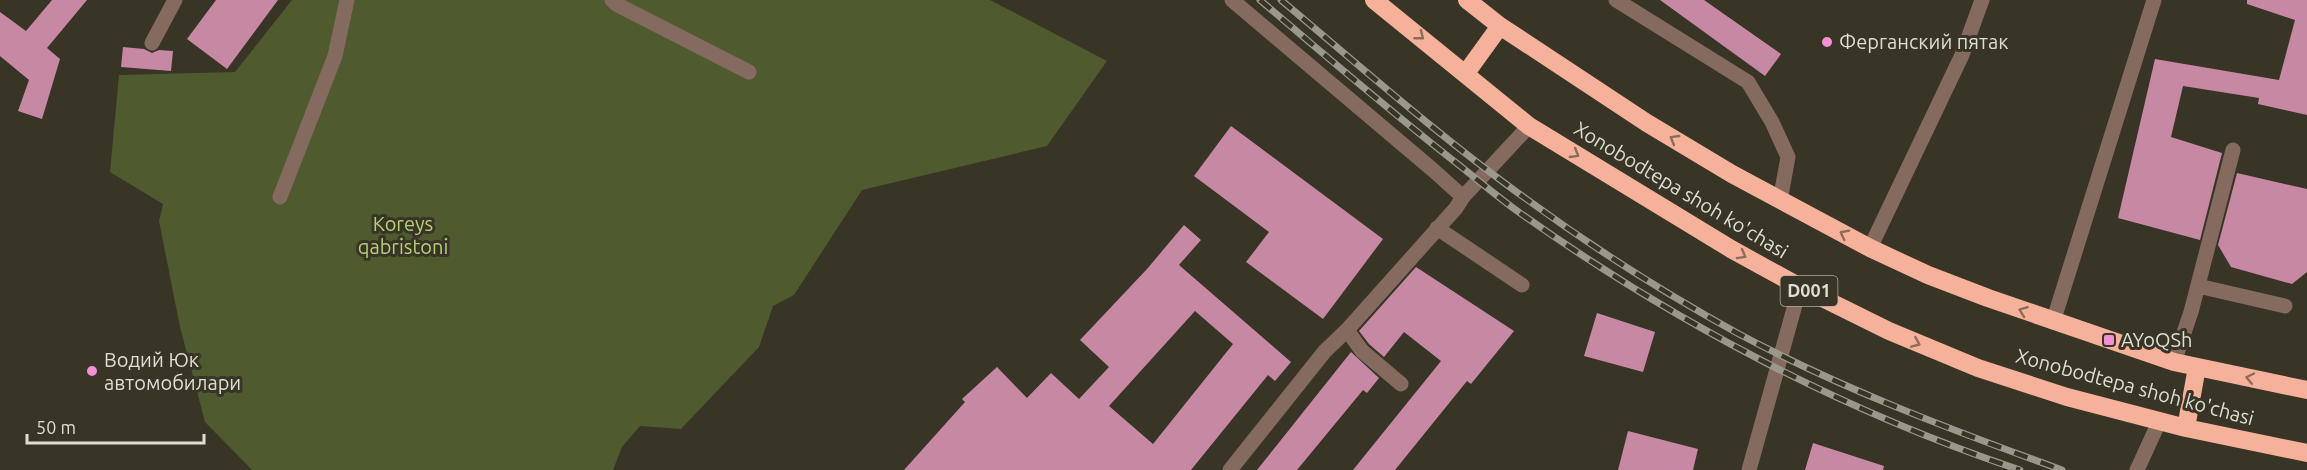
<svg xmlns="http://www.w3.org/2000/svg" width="2307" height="470" font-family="Ubuntu,sans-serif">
	<rect width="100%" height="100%" fill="#383426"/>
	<!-- green -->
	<path fill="#4f5a2f" d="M292,0h698l117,61 -60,85 -185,44 -68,105 -21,11 -14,41 -78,82 -41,-3 -18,21 -9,23h-361l-47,-48 -25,-95 -21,-106 4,-17 -53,-32 9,-97 116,-3z"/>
	<!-- building -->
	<path fill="#c788a4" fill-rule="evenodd" d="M52,0h35l-40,48 13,11 -18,60 -24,-8 11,-31 -29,-24v-44l26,19z
		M216,0h62l-51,69 -40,-30z
		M1660,0h44l77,54 -16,22z
		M2247,0h60v115l-49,-11 1,-6 -76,-12 -12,51 51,16 -22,87 -82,-22 37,-159 124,21 16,-60 -48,-16z
		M123,47l21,2 8,4 7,-3 14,1 -2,20 -50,-4z
		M1231,126l152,113 -60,80 -77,-57 23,-30 -75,-56z
		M2237,173l70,16v83l-15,12 -61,-17 -13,-22z
		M1184,225l17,15 -22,25 112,97 -16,19 -7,-6 -77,95h-287l61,-68 -3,-3 35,-32 30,31 24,-25 28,26 30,-32 -29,-27 67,-71zM1195,311l38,33 -80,100 -44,-38z
		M1416,267l98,64 -43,53 -4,-3 -72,89h-42l88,-109 -37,-29 -20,25 -15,-13 -10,-13z
		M1597,313l58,19 -12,40 -59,-16z
		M1351,352l28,26 -12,15 -4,-3 -66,80h-40z
		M1628,431l70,18 -5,21h-75z
		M1813,443l71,23 -1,4h-78z"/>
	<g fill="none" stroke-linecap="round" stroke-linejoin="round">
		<!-- minor -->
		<path stroke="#856a60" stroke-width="15" d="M612,0l4,4 133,68
			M1232,0l201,170 30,27 -7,11 -109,122 15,21 39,33
			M1616,0l132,82 24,40 16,35 -8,44
			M152,43l23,-43
			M280,197l55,-141 12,-56
			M1463,197l66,-71
			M1437,228l85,57
			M1870,248l92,-193 20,-55
			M2198,286l87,20
			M2053,322l101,-322
			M2174,362l17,-50 42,-162
			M1230,470l95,-119 22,-21
			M1749,470l51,-183
			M2137,470l22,-48"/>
		<!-- highway -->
		<path stroke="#f5b19a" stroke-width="18" d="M1374,0l155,126 202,123 69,38 89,44 89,37 89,29 119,31 121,25
			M1467,0l33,26 147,97 85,51 138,74 58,27 60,23 186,64 133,28
			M1466,73l34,-47
			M2186,428l11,-61"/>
		<defs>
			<path id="rail" d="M1260,0c66,56 131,112 199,165 20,16 40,33 61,48 153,108 322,198 500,257
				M1281,0c80,67 159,137 244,198 67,49 141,96 214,136 103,55 213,96 323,136"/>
		</defs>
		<!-- rail casing -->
		<use href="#rail" stroke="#9a988d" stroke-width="7"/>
		<!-- rail -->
		<use href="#rail" stroke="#383426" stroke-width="4.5" stroke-dasharray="14" stroke-linecap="butt"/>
	</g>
	<!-- one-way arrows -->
	<defs><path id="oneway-chevron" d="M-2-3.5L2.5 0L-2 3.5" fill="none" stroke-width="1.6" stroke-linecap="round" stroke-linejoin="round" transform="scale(1.5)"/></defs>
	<g stroke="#8d6c5a">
		<use href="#oneway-chevron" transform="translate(1420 36) rotate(38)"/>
		<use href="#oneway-chevron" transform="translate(1674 139) rotate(-149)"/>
		<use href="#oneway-chevron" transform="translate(1575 154) rotate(31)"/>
		<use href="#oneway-chevron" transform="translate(1844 234) rotate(-153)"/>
		<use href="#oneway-chevron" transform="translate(1742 255) rotate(29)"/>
		<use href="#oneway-chevron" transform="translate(2023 311) rotate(-160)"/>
		<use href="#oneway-chevron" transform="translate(1916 343) rotate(23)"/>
		<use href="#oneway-chevron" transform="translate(2250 378) rotate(-168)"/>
	</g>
	<!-- markers -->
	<g fill="#f491d4" stroke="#383426" stroke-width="2">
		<circle cx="1827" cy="42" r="6"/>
		<rect x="2103" y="334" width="12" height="12" rx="3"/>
		<circle cx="92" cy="371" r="6"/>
	</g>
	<g text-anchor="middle" stroke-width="6" stroke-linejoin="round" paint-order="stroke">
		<!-- shield labels -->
		<rect fill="#383426" stroke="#adaaa0" stroke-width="1.5" x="1780.5" y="276" width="57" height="30" rx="4.5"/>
		<g font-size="18" font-weight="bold" fill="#dfddd4">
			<text x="1809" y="297">D001</text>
		</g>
		<!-- poi labels -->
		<g font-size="20" fill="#dfddd4" stroke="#383426" text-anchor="start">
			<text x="1839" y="49">Ферганский пятак</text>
			<text x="2121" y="347">AYoQSh</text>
			<text x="104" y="367">Водий Юк<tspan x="104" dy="23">автомобилари</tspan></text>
		</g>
		<!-- street labels -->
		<g font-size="20" fill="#dfddd4" stroke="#383426">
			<text transform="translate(1681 190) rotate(31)" y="7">Xonobodtepa shoh ko'chasi</text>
			<text transform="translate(2135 387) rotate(15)" y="7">Xonobodtepa shoh ko'chasi</text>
		</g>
		<!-- park labels -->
		<g font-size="20" fill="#b7ce77" stroke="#383426">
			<text x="403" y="231">Koreys<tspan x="403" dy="23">qabristoni</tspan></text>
		</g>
	</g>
	<!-- scale -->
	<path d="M27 434v9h177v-9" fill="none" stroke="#dfddd4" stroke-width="3"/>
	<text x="36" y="434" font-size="18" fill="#dfddd4" stroke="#383426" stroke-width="4.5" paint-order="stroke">50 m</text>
</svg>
